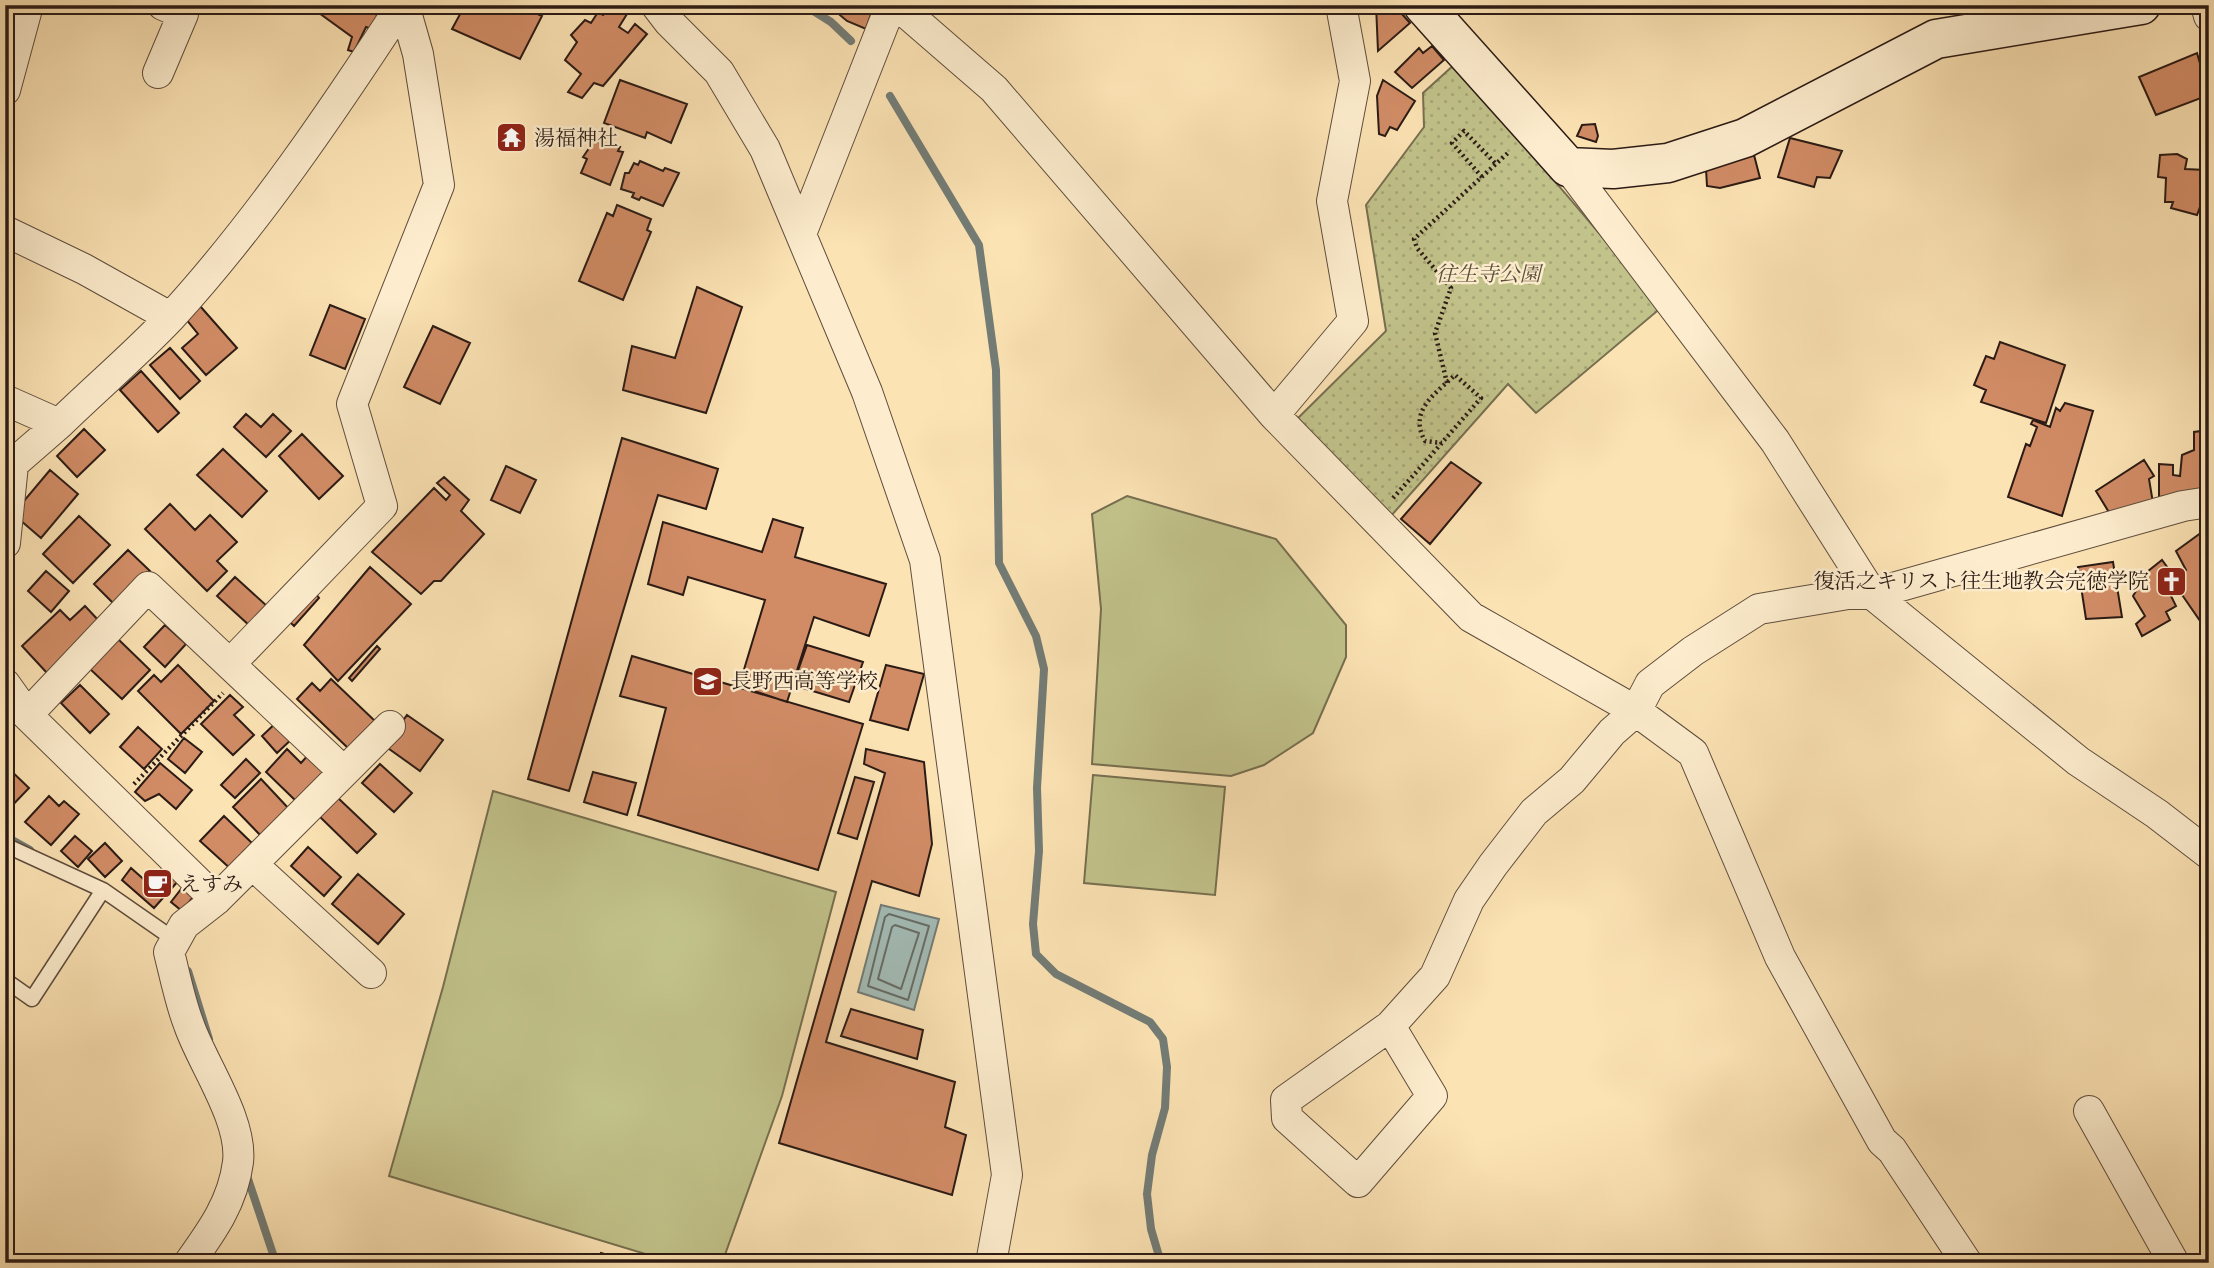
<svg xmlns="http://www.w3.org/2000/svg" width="2214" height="1268" font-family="'IM FELL DW Pica','Noto Serif JP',serif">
	<defs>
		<pattern id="park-dots" width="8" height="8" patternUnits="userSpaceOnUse" patternTransform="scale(1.75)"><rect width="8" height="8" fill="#c2c38b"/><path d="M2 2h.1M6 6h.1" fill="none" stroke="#a7a777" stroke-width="1.8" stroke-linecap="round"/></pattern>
	</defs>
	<rect width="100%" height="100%" fill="#fce3b4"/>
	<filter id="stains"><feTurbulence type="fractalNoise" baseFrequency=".00286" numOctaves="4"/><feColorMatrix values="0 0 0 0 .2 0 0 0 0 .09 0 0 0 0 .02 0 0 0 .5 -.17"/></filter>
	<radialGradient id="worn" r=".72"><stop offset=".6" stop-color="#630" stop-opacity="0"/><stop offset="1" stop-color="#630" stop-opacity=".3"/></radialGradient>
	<!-- grass -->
	<path fill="#c2c38b" stroke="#766f50" stroke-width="2" d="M1127,496l149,43 70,86v32l-33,76 -49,32 -33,11 -139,-12 9,-155 -9,-95z
		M1093,775l132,12 -10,108 -131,-12z
		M493,791l343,101 -54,204 -60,167h-47l-286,-87 54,-189z"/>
	<!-- park -->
	<path fill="url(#park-dots)" stroke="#766f50" stroke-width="2" d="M1455,64l207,243 -126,106 -28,-29 -118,133 -102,-89 98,-97 -20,-126 58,-78 -1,-34z"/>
	<!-- water -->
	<path fill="#a3bcb7" stroke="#737c76" stroke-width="2" d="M881,905l58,14 -25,91 -56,-18z"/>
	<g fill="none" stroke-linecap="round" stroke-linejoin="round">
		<!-- shore -->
		<path stroke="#676c66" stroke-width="2" d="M889,914l40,12 -21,74 -40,-14 17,-69z
			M895,925l24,8 -18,56 -23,-10 14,-52z"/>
		<!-- stream -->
		<path stroke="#737c76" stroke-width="8" d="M804,5l27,17 20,19
			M890,96l89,149 17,125 3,193 37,73 8,33 -7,119 2,63 -6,73 3,30 20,20 94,48 13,17 4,28 -2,41 -13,47 -5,39 4,35 10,34
			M5,836l25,14
			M188,971l21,68
			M247,1176l29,87"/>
	</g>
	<!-- building -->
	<path fill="#d18c66" stroke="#2b1b15" stroke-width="2" d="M324,5h53l-2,9 6,2 -6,14 -9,-3 -12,25 -6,-2 4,-13 -33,-24z
		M465,5h53l24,11 -22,43 -68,-30z
		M828,5h46l-8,24 -19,-8z
		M1376,5h18l16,18 -32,28z
		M611,7l16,7 -8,13 9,6 7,-9 12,10 -44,52 -9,-3 -12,15 -14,-6 13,-18 -16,-14 12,-18 -6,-7 14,-15 6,3 7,-11 5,3z
		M1432,46l12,14 -32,28 -17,-16 24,-24 4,5z
		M2197,53l12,42 -53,20 -17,-38z
		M620,80l67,24 -16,39 -24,-11 -2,6 -41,-15z
		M1383,80l32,21 -18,29 -7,-3 -5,9 -6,-2 -2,-38z
		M1595,124l3,12 -2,6 -19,-6 5,-11z
		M1790,138l52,13 -12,27 -13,-1 -3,10 -36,-10z
		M594,141l26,6 -2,4 5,1 -13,33 -29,-12 6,-14 -4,-2z
		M2177,154l10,5 -2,10 21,1 3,-6v45l-9,-2 -3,8 -26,-7 2,-6h-8l1,-24 -8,-1 2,-22z
		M1754,155l6,23 -40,10 -13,-2 -1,-17z
		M640,161l23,10 2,-3 14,5 -16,33 -22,-9 -2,3 -7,-3 2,-4 -13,-4 4,-16h4l5,-10 4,2z
		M617,205l34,14 -4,11 4,2 -28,68 -44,-19 28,-68 6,3z
		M697,287l45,20 -36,106 -83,-23 9,-44 43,12z
		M330,305l35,14 -20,50 -35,-14z
		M200,306l37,42 -31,27 -24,-27 16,-14 -12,-15z
		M433,326l37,17 -30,61 -36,-17z
		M2000,342l65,23 -19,58 -65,-21 5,-12 -12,-5 12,-29 8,3z
		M170,348l30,33 -20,18 -30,-34z
		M141,371l38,42 -21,19 -38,-42z
		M2065,403l28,8 -31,105 -54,-19 18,-53 4,2 7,-19 -6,-3 2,-4 17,7 6,-19 4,3z
		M246,414l15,13 12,-13 18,17 -25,26 -32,-30z
		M84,429l21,21 -28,27 -20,-21z
		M2209,430l-3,62 -47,5v-33l14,1v10l7,1 2,-21 12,-5v-18z
		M302,434l41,42 -24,23 -40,-43z
		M622,438l96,31 -12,40 -48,-14 -89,296 -41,-12z
		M223,449l44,42 -25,26 -45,-42z
		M2144,460l10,16 -5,3 4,24 -43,11 -14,-23z
		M1451,462l30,21 -51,61 -29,-25z
		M506,466l30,14 -16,33 -29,-13z
		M50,470l28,24 -37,44 -28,-24z
		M444,477l25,23 -8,11 23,23 -43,47h-7l-13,13 -49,-42 62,-64 12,12 4,-5 -13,-12z
		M170,504l25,26 15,-15 27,27 -20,19 10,10 -20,20 -62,-62z
		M79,516l31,29 -37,38 -30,-29z
		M773,519l30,9 -8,29 91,27 -17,52 -55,-19 -27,85 -48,-16 26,-86 -77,-23 -5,18 -35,-11 15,-62 99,30z
		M2209,527v102l-4,-1 -27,-39 -7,7 5,10 -10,6 4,8 -28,16 -6,-12 9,-8 -12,-20 5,-8 -5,-5 29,-23 14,19 10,-9 -10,-19z
		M128,550l22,21 -35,34 -21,-21z
		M2113,562l9,55 -36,2 -8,-52z
		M370,567l41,37 -73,77 -34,-36z
		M46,571l23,20 -18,21 -23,-21z
		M235,577l33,30 -18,19 -33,-30z
		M316,594l3,4 -25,28 -5,-5z
		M85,606l15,16 -53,51 -25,-27 38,-36 10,10z
		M165,625l21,19 -21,23 -21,-20z
		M118,639l32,31 -28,29 -32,-30z
		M807,645l56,17 -14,40 -56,-17z
		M377,646l3,3 -28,32 -3,-3z
		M632,656l231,68 -45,146 -180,-55 28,-107 -46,-12z
		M178,665l36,36 -33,33 -43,-43 16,-16 7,7z
		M886,665l38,9 -16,56 -38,-10z
		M331,679l44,42 -26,28 -52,-50 15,-16 8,8z
		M80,685l29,29 -19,19 -29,-30z
		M230,695l13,12 -9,8 20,20 -21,20 -32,-31z
		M407,715l36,25 -23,31 -35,-25z
		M280,719l16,16 -19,18 -15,-17z
		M138,727l24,22 -18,20 -24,-22z
		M184,738l18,14 -17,21 -17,-14z
		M287,749l14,14 9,-10 17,15 -31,33 -30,-29z
		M866,749l58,13 8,82 -13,52 -47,-15 -46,161 129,40 -10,45 21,8 -14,60 -173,-52 106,-370 -21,-9z
		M246,759l14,14 -25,25 -14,-13z
		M160,763l32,27 -16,19 -17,-15 -14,7 -10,-9z
		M380,764l32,29 -18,19 -32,-29z
		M5,765l24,23 -24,25z
		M593,772l43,11 -9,32 -43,-13z
		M855,777l19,5 -17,57 -19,-6z
		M261,779l30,32 -28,27 -30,-31z
		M49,796l10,10 5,-5 15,13 -28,31 -26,-23z
		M337,797l39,37 -19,19 -38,-37z
		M224,816l31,30 -22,25 -33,-30z
		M75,836l17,15 -14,16 -17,-16z
		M105,843l17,18 -17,16 -17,-18z
		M308,847l33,30 -17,19 -33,-30z
		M163,867l16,13 -25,28 -32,-28 9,-12 18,16z
		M358,874l46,40 -26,30 -46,-40z
		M185,884l11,9 -14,18 -11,-9z
		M851,1009l72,21 -6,29 -76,-23z
		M601,1253l33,10h-36z"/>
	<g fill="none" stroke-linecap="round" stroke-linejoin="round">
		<defs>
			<path id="lane" d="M5,845l98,45 72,50
				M5,980l27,19 71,-109"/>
			<path id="street" d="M656,5l13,17 50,50 46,77 102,243 58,168 82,615 -16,88
				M897,5l97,84 280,326 197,202 165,94 57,42 87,204 102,184 10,9 75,113
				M2206,5l3,11
				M158,73l25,-59 -20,-9
				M5,90l23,-85
				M1568,167l207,274 97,153 206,167 79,53 52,40
				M5,231l79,38 86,48
				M801,234l90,-229
				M5,400l54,24c37,-36 77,-70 112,-107 86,-94 161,-205 231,-312
				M1274,415l79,-94 -21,-120 23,-120 -14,-76
				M5,471l54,-47
				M5,543l8,-78
				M230,664l152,-158 -30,-102 87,-219 -21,-131 -14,-49
				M5,684l22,31 189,185 -32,25 -15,27c6,24 11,50 20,73 13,38 54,95 49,137 -5,40 -26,69 -49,101
				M27,715l121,-128 196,185
				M252,864l119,109
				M216,900l174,-174
				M1390,1026l42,70 -74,86 -71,-64 -1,-18 104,-74 45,-50 34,-76 24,-35 41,-53 38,-32 40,-48 24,-21 14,-27 43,-33 66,-42 89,-15h24l311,-88 26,-4
				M2089,1111l85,152"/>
			<path id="secondary" d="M1423,5l145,162 45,2 55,-6 77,-25 191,-99 205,-34"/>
		</defs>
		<!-- lane casing -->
		<use href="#lane" stroke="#5f4d3d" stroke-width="17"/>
		<!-- street casing -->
		<use href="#street" stroke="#5f4d3d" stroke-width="32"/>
		<!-- secondary casing -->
		<use href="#secondary" stroke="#2b1b15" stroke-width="41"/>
		<!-- path -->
		<path stroke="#2b1b15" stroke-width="4.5" stroke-dasharray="2 3.5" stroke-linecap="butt" d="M1482,177l-30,-34 12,-12 32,33
			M1447,383l-12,-50 16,-45 -34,-40 -3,-9 96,-88
			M1393,498c30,-33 59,-67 88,-100l-26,-23c-20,19 -47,36 -30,66l17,2
			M134,784l89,-91"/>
		<!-- lane -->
		<use href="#lane" stroke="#fdedce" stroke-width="14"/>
		<!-- street -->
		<use href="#street" stroke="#fdedce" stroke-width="30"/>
		<!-- secondary -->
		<use href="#secondary" stroke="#fdedce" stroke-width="38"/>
	</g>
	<!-- icons -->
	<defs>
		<symbol id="temple-square" viewBox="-11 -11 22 22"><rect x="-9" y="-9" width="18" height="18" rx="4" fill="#8f2418" stroke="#fdedce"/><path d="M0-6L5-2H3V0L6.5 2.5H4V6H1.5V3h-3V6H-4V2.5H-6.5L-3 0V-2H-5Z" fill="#fff"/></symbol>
		<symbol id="church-square" viewBox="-11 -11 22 22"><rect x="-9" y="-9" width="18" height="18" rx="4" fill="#8f2418" stroke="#fdedce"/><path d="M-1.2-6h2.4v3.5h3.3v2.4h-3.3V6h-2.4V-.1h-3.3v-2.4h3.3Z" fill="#fff"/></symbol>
		<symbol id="school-square" viewBox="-11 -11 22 22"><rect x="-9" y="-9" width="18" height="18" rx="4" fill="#8f2418" stroke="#fdedce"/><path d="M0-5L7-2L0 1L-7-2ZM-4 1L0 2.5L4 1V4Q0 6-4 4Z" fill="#fff"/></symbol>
		<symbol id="cafe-square" viewBox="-11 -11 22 22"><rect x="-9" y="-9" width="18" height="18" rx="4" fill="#8f2418" stroke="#fdedce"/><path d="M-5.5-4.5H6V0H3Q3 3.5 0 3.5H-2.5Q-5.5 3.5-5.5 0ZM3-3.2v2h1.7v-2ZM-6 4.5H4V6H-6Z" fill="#fff"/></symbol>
	</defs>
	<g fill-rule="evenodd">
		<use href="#temple-square" x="494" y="120" width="35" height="35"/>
		<use href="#church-square" x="2154" y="564" width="35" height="35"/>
		<use href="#school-square" x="690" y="664" width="35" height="35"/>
		<use href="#cafe-square" x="140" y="866" width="35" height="35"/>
	</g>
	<g text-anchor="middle" stroke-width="5" stroke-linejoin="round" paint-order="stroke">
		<!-- poi labels -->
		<g font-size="21" fill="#2b1b15" stroke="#fdedce" text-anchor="start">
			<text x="534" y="145">湯福神社</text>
			<text x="2149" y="588" text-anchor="end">復活之キリスト往生地教会完徳学院</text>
			<text x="731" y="688">長野西高等学校</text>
			<text x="180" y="891">えすみ</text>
		</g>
		<!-- park labels -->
		<g font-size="21" font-style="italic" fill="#584d38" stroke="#fdedce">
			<text x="1488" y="281">往生寺公園</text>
		</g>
	</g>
	<!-- margin -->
	<rect width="2214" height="1268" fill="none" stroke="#fce3b4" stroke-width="28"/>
	<rect x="7" y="7" width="2200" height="1254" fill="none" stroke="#2b1b15" stroke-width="3.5"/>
	<rect x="14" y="14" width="2186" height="1240" fill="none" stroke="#2b1b15" stroke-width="2"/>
	<rect width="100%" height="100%" filter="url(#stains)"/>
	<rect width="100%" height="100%" fill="url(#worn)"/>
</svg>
